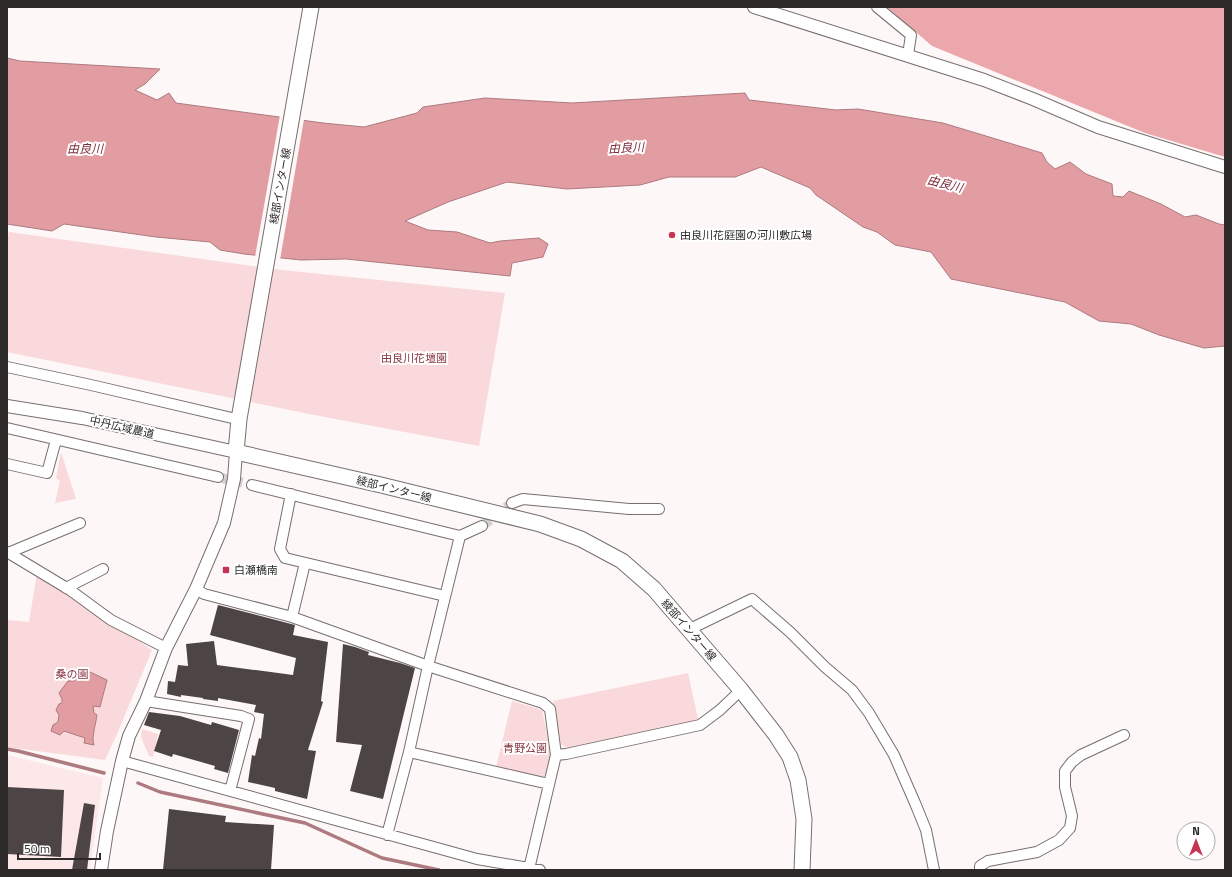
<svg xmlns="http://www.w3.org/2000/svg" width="1232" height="877" font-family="'Titillium Web','Noto Sans JP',sans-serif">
	<rect width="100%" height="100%" fill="#fef7f8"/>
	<!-- built -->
	<path fill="#fde8e9" d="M7,755l96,23 -13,92h-83z"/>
	<!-- green -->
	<path fill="#f9d9db" d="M9,232l273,38 223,23 -26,153 -170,-32 -302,-62v-110z
		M61,452l15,47 -21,4 5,-22 -4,-3z
		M37,573l115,77 -35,84 -12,26 -98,-13v-127l22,2z
		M688,673l11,50 -130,27 -8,-6 -8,-43z
		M512,701l30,9 9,43 -5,22 -5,2 -45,-10z
		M142,729l16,5 -5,23 -4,-1 -8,-19z"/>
	<!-- forest -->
	<path fill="#eca7ac" d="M887,7h338v150l-80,-24 -213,-87z"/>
	<!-- water -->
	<path fill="#e29da3" stroke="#ac7a7f" d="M7,58l13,3 140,8 -15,15 -10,6 22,10 12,-7 7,10 147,20 41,4 53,-14 6,-6 62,-9 87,5 173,-10 4,7 87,10 22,-1 85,14 99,30 5,9 8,7 15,-7 16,12 26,10 1,12 10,1 6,-6 32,13 24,13 11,-2 23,9 6,1v121l-21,2 -45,-13 -28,-11 -32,-3 -34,-19 -114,-23 -20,-27 -36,-7 -18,-13 -14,-5 -47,-32 -6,-7 -49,-21 -26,10h-66l-29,8 -73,4 -60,-7 -59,20 -43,19 23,9 29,2 33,11 10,-2 39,-3 9,6 -5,13 -31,6 -2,13 -164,-17 -45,1 -57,-6 -24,-4 -10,-8 -54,-5 -92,-13 -12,7 -45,-7z
		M90,672l17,8 -7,27 -7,-1 1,7 3,2c-1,9 -6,23 -3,30l-10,-2 1,-5 -21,-7 -4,4 -9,-4 2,-6 5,-3 1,-7 -3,-5 3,-6 3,-1v-4l-3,-6 9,-12h6c3,-6 9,-8 16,-9z"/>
	<!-- pier -->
	<path fill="#fef7f8" d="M280,115l24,4 -24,141 -25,-3z"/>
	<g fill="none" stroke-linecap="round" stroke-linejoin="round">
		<!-- stream -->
		<path stroke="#ac7a7f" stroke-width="3.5" d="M7,749l11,2 86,22
			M138,783l22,9 145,31 77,35 57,12"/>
	</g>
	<!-- building -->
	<path fill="#4d4445" d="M218,605l77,20 -2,10 35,7 -7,59 2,1 -15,48 8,1 -9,48 -32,-8v-3l-27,-6 4,-27 3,1 4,-18 2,1 3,-25 -10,-2 2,-7 -38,-7v3l-15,-2v-1l-22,-3v2l-14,-3 1,-13 7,1 3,-17 10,1 -2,-22 28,-3 3,24 76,10 3,-17 -86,-23z
		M343,644l12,3 14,5 -1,3 32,8 15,5 -32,131 -33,-8 12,-46 -26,-3z
		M149,712l31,4 31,9 1,-3 27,8 -11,43 -14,-4 1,-3 -42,-12 -1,3 -18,-6 7,-21 -17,-5z
		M7,787l57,3 -3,67 -54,-3z
		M84,803l11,2 -8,65h-15z
		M169,809l57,7 -1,6 49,3 -3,45h-108z"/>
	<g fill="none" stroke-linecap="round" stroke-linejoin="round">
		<!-- minor-tunnel -->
		<path stroke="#d4cecf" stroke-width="10" stroke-dasharray="10 5" stroke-linecap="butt" d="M218,477l34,8
			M482,526l30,-23"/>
		<defs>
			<path id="minor" d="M877,7l34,28 -3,20
				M7,367l84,18 141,33
				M7,428l211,49
				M7,464l40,9 9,-33
				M252,485l208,51 22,-10
				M291,494l-11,55 5,9 160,38
				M512,503l11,-4 106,10h30
				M7,552l63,38 41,30 55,28
				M8,553l72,-30
				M66,588l37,-19
				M196,589l8,5 88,23 136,49 115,37 7,6 6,46 -27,114
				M292,617l13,-54
				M688,630l64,-31 38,33 35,35 27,23 17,23 25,42 21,48 11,27 8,40
				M146,701l95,15 8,3 -19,72
				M409,752l140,32
				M556,755l10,-1 134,-29 20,-15 21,-20
				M122,761l355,98 63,11
				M387,835l22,-83 19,-86 32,-130
				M980,870v-4l8,-5 49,-9 22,-12 11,-12 2,-12 -7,-29v-16l7,-9 9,-7 43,-20"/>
			<path id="tertiary" d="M754,7l230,73 49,19 65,28 127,40
				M7,406l75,12 154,34 -2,27 -10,44 -28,66 -30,59 -20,53 -17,35 -7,25 -15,70 -6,39"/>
			<path id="primary" d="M311,7l-72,412 -3,33 145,33 159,39 41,15 41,22 32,28 87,101 35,45 14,22 8,23 6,39 -2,51"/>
		</defs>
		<!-- minor casing -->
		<use href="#minor" stroke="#786e6e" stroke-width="12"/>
		<!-- tertiary casing -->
		<use href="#tertiary" stroke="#786e6e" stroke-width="14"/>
		<!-- primary casing -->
		<use href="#primary" stroke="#786e6e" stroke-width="17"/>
		<!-- minor -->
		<use href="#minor" stroke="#fff" stroke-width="10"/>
		<!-- tertiary -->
		<use href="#tertiary" stroke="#fff" stroke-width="12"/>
		<!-- primary -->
		<use href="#primary" stroke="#fff" stroke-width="15"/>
	</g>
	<!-- markers -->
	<g fill="#c53553" stroke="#fff" stroke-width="1.5">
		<circle cx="672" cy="235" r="4"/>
		<rect x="222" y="566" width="8" height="8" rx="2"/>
	</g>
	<g text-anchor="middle" stroke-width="4" stroke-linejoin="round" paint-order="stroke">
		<!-- street labels -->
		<g font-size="11" fill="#2e2a2a" stroke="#fff">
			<text transform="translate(280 186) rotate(-80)" y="4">綾部インター線</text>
			<text transform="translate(122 427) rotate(13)" y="4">中丹広域農道</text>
			<text transform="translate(394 489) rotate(14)" y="4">綾部インター線</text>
			<text transform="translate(689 630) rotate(49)" y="4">綾部インター線</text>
		</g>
		<!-- poi labels -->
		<g font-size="11" fill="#2e2a2a" stroke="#fff" text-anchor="start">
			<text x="680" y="239">由良川花庭園の河川敷広場</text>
			<text x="234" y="574">白瀬橋南</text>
		</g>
		<!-- park labels -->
		<g font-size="11" fill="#883642" stroke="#fff">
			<text x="414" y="362">由良川花壇園</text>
			<text x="72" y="678">桑の園</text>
			<text x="525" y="752">青野公園</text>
		</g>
		<!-- water labels -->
		<g font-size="12" font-style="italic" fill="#802f3c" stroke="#fff">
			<text transform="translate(626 148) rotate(-3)" y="4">由良川</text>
			<text x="85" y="153">由良川</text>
			<text transform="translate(945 184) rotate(14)" y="4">由良川</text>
		</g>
	</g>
	<!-- border -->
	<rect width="1232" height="877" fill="none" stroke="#2e2a2a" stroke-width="16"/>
	<!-- north arrow -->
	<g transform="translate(1196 841)"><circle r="19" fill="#ffffff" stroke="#abaaaa"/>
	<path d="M0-3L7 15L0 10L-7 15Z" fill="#c53553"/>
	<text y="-6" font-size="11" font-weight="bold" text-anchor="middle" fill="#2e2a2a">N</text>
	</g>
	<!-- scale -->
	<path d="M18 853v6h82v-6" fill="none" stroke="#2e2a2a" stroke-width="2"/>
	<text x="24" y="853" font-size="12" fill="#2e2a2a" stroke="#ffffff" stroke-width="3" paint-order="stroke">50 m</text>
</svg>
